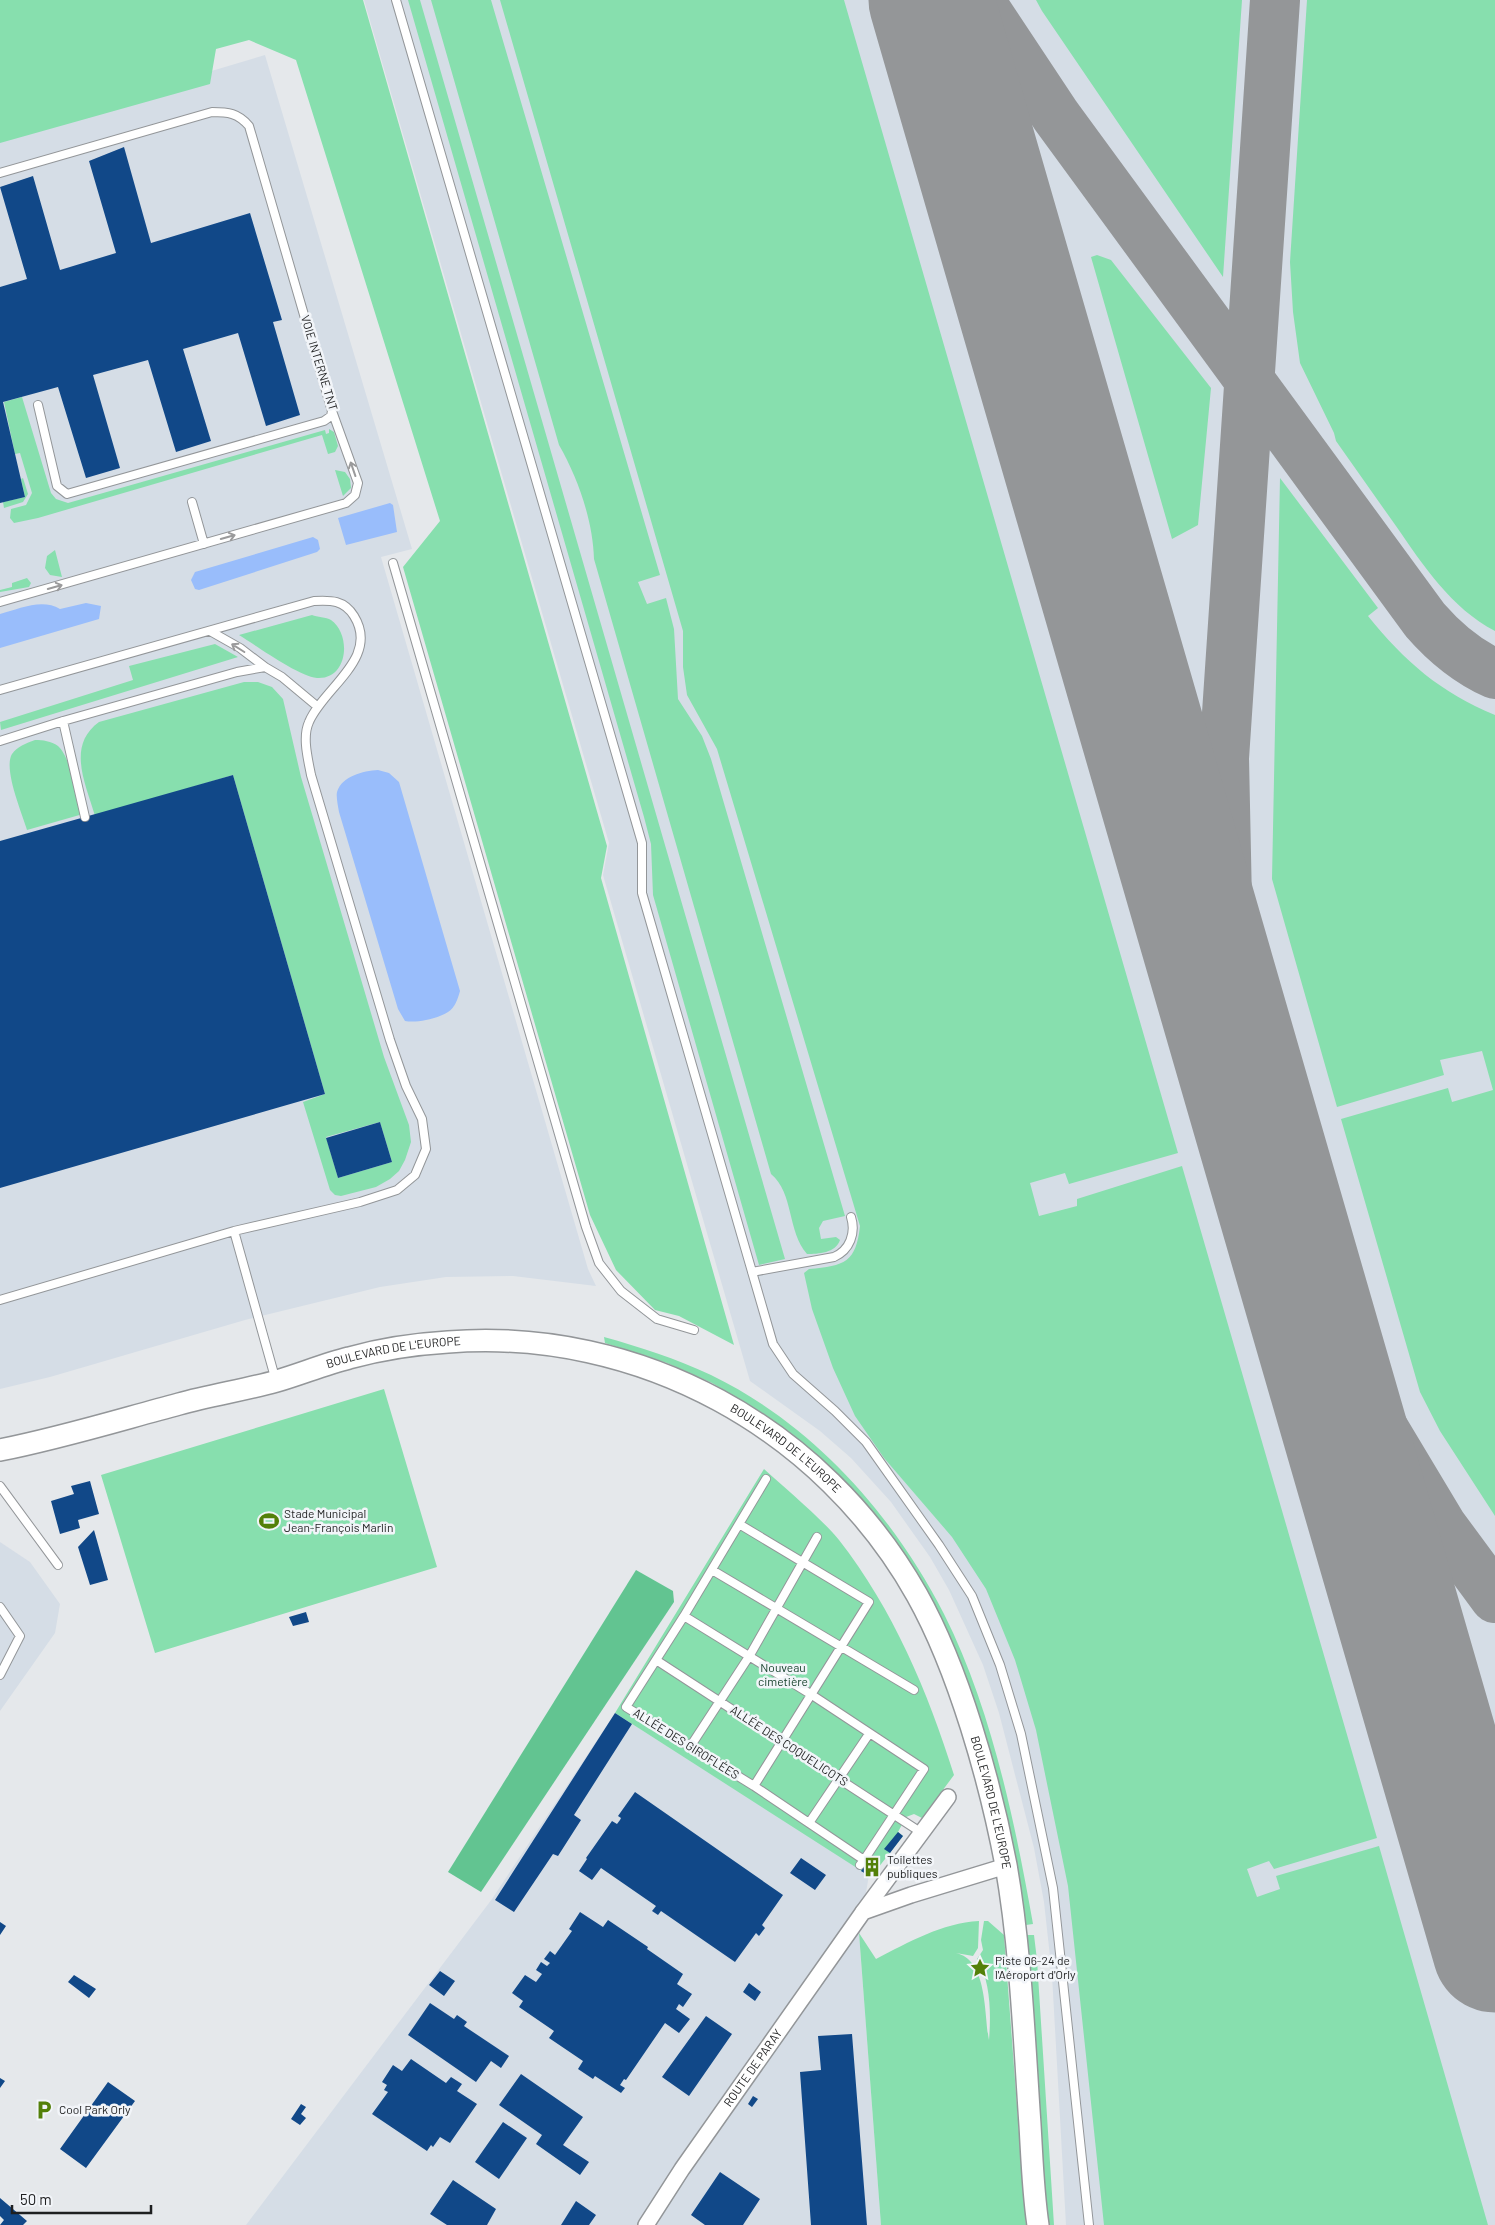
<svg xmlns="http://www.w3.org/2000/svg" width="1495" height="2225" font-family="Barlow,sans-serif">
	<rect width="100%" height="100%" fill="#e5e8eb"/>
	<!-- built -->
	<path fill="#d5dde6" d="M364,0h1131v2225h-429l-14,-250 -8,-73 -10,-54 -35,-135 -16,-48 -34,-75 -19,-33 -39,-55 -40,-44 -31,-27 -70,-50 -147,-506 6,-32z
		M265,55l147,494 -31,8 207,712 8,17 -83,-10 -67,1 -66,10 -135,33 -195,57 -50,12v-1255z
		M0,1542l30,20 30,42 -5,29 -55,78z
		M615,1713l254,162 -10,58 22,292h-635l246,-326z"/>
	<!-- green -->
	<path fill="#87dfae" fill-rule="evenodd" d="M0,0h363l244,846 -6,32 133,467 -55,-29 -24,-6 -39,-40 -26,-55 -187,-648 37,-46 -144,-461 -47,-20 -33,9 -6,35 -210,59z
		M408,0h12l365,1259 -26,6 -106,-370 -2,-51 -7,-27z
		M431,0h60l169,575 -22,7 9,22 19,-6 8,31 4,70 24,37 9,23 134,457 -22,5 -4,7 2,11 15,-2 4,3c-4,13 -22,14 -33,14 -20,-23 -13,-61 -36,-80l-177,-615c-1,-38 -16,-81 -35,-114z
		M500,0h344l334,1153 -109,31 -4,-11 -35,10 9,33 38,-10v-7l105,-33 195,672 -103,31 -5,-8 -22,8 10,28 23,-8 -4,-13 103,-30 109,379h-384l-36,-339 -32,-156 -21,-70 -29,-71 -34,-52 -68,-79 -29,-42 -22,-48 -21,-59 -8,-36 5,-4c36,-3 47,-7 51,-43l-143,-477 -30,-54 -4,-28v-36z
		M1036,0h206l-19,277 -181,-266z
		M1307,0h188v631c-44,-23 -72,-66 -99,-105 -20,-28 -40,-57 -60,-85l-2,-8 -34,-70 -7,-51 -3,-50z
		M1097,255l14,5 100,128 -13,137 -26,14 -81,-282z
		M22,397l29,96 5,6 12,4 257,-73 1,4 3,-1v-4l5,3 4,14 -3,6 -7,2 -6,-19 -284,83 -24,5 -4,-5 1,-9 15,-4 6,-12 -12,-40 -5,1 -11,-52z
		M335,470l10,2 5,7 1,9 -8,8z
		M23,478l5,16 -5,8 -19,6 -1,-6 22,-5 -4,-18z
		M1280,478l98,130 -10,8c36,45 73,77 127,99v801l-55,-85 -20,-39 -79,-273 107,-31 4,14 41,-12 -11,-39 -42,9 4,15 -107,32 -65,-228z
		M55,550l7,27 -12,-2 -5,-7 2,-12z
		M27,578l4,5 -2,4 -29,5v-2l12,-3v-4z
		M312,615c5,2 14,2 19,5 21,15 17,60 -14,58 -19,-2 -60,-32 -78,-43z
		M215,644l23,13 -237,73 -1,-8 133,-42 -4,-14z
		M244,682h14l14,5 11,12 18,78 83,280 25,68 2,17 -6,18 -6,11 -9,8 -14,8 -35,9 -6,-1 -5,-5 -27,-88 22,-8 -92,-319 -138,41c-9,-32 -29,-70 4,-94zM380,1122l12,40 -54,16 -12,-41z
		M35,740c8,0 16,1 23,6 12,10 20,52 25,68l-56,16c-5,-17 -24,-61 -15,-76 5,-7 14,-11 23,-14z
		M604,1337c36,10 73,22 107,38 101,49 182,139 233,239 47,93 71,208 89,310l-7,1 -11,-70 -23,-94 -110,-236 -36,-42 -46,-42 -36,-27 -52,-31 -45,-20 -62,-20z
		M384,1389l53,178 -282,86 -54,-178z
		M764,1469c23,21 56,48 75,71 54,69 89,152 115,235l-32,43 -8,-4 -8,3 -8,15 5,4 -32,41 -256,-164z
		M979,1921l-1,27 -5,8 -17,-3c32,7 28,62 33,87 2,-25 2,-59 -12,-81l6,-9 -2,-10 3,-19h4l16,14 22,290h-145l-22,-292 17,26c33,-17 66,-36 103,-38z
		M1027,1935h7l3,25 17,265h-7z"/>
	<!-- forest -->
	<path fill="#62c491" d="M636,1570l37,21 1,11 -193,290 -33,-20z"/>
	<!-- water -->
	<path fill="#99bdfb" d="M390,503l3,2 4,27 -51,13 -8,-27z
		M313,537l5,3 2,9 -3,3 -118,38 -4,-1 -4,-9 4,-8z
		M86,603l15,3 -2,13 -99,29v-34c19,-5 42,-16 60,-5z
		M378,770l11,3 10,9 61,209c-2,7 -5,17 -12,21 -11,7 -31,11 -43,9l-7,-12 -59,-197c-1,-6 -3,-15 -2,-20 5,-16 26,-21 41,-22z"/>
	<g fill="none" stroke-linecap="round" stroke-linejoin="round">
		<!-- taxiway -->
		<path stroke="#949698" stroke-width="50" d="M979,0l77,116 369,504c20,23 41,41 70,54
			M1275,0l-51,758 3,144 15,130 19,111 64,165 51,108 66,110 53,72"/>
		<!-- runway -->
		<path stroke="#949698" stroke-width="125" d="M931,0l564,1950"/>
	</g>
	<!-- building -->
	<path fill="#114888" d="M124,147l27,96 99,-30 32,107 -9,2 27,93 -34,11 -28,-93 -55,16 28,92 -35,11 -28,-92 -55,15 27,93 -34,10 -28,-91 -55,15 22,95 -25,6v-216l27,-8 -27,-92 33,-11 27,94 56,-17 -27,-92z
		M233,775l92,319 -325,94v-347z
		M380,1122l12,40 -54,16 -12,-40z
		M90,1481l9,33 -21,6 2,8 -20,6 -9,-33 23,-7 -3,-8z
		M94,1530l14,50 -18,5 -12,-38z
		M306,1612l3,10 -16,4 -4,-9z
		M615,1713l17,11 -58,91 7,5 -23,36 -5,-2 -39,58 -19,-12z
		M635,1792l148,103 -21,30 3,3 -6,8 -3,-3 -21,29 -74,-51 -3,4 -6,-4 4,-5 -55,-38 -9,12 -13,-9 8,-12 -1,-1 26,-37 5,3 3,-4 1,-2 -3,-2z
		M898,1832l5,4 -13,17 -6,-4z
		M801,1858l25,17 -11,15 -25,-17z
		M870,1859l10,6 -9,12 -10,-6z
		M580,1912l23,15 5,-7 40,27 -1,2 36,25 -6,10 15,10 -9,13 -4,-3 -3,5 14,10 -11,14 -14,-10 -39,57 -2,-1 -4,6 5,3 -4,5 -26,-17 -2,3 -15,-10 5,-8 -34,-23 5,-7 -35,-24 4,-6 -11,-8 13,-18 11,7 6,-8 -6,-4 5,-8 6,4 3,-3 -6,-4 6,-8 5,4 17,-24 -3,-2z
		M0,1922l6,4 -6,9z
		M440,1971l15,10 -11,15 -15,-11z
		M74,1975l22,14 -7,9 -21,-16z
		M749,1983l12,9 -6,9 -12,-9z
		M430,2003l24,16 3,-4 10,7 -3,4 45,30 -8,12 -10,-7 -15,21 -68,-47z
		M706,2016l26,18 -43,62 -27,-19z
		M852,2034l15,191h-56l-11,-153 21,-2 -3,-34z
		M411,2059l35,24 5,-6 11,7 -5,7 20,13 -27,39 -10,-6 -7,10 -2,-2 -4,6 -55,-37 16,-22 -4,-2 3,-5 -5,-3 11,-17 9,6z
		M521,2074l62,43 -20,28 26,17 -9,13 -44,-31 6,-9 -43,-30z
		M0,2078l5,3 -5,7z
		M108,2082l27,19 -49,67 -26,-19z
		M753,2096l5,3 -6,8 -4,-3z
		M301,2104l5,3 -5,7 5,4 -6,7 -9,-6z
		M503,2122l24,16 -28,41 -24,-17z
		M720,2172l40,27 -17,26h-38l-14,-10z
		M453,2180l43,29 -9,16h-40l-17,-11z
		M0,2198l27,23 -4,4h-23l4,-5 -4,-4z
		M576,2201l20,14 -7,10h-28z"/>
	<g fill="none" stroke-linecap="round" stroke-linejoin="round">
		<defs>
			<path id="service" d="M396,0l246,843v50l131,451 20,30 42,37 31,31 73,103 33,51 28,69 21,69 32,154 36,337
				M0,173l212,-61c16,0 26,1 37,14l83,285 26,72 -3,12 -9,8 -346,99
				M38,405l19,81 10,8 257,-73 7,-5 1,-5
				M192,502l12,42
				M393,563l193,664 13,36 22,28 36,28 37,11
				M210,631l30,17 25,19
				M0,690l314,-89c17,-1 30,-1 40,15 26,42 -30,71 -45,106 -7,15 -1,37 2,53l79,265 16,46 16,33 4,30 -11,26 -18,15 -37,12 -126,29 -234,69
				M63,721l22,96
				M0,741l63,-20 174,-49 28,-5 17,10 36,30
				M234,1231l42,150
				M752,1272l82,-15c16,-7 22,-24 17,-40
				M0,1486l58,79
				M739,1524l130,78 -115,184
				M712,1570l202,120
				M0,1607l20,29 -20,39
				M684,1616l82,-137
				M656,1660l266,173
				M690,1747l60,-92 67,-118
				M809,1823l60,-89
				M860,1865l4,-5 60,-91 -112,-74 -128,-79 -58,91 128,79 110,74"/>
			<g id="minor">
				<path d="M863,1912l85,-115"/>
				<path id="s1" d="M646,2225l36,-56 181,-257 48,-17 95,-29"/>
			</g>
			<g id="secondary">
				<path id="s2" d="M0,1450c61,-12 119,-30 179,-46 32,-9 66,-14 98,-23 24,-7 48,-17 72,-23 32,-9 66,-14 99,-16 191,-15 375,86 469,253 42,75 73,186 89,270 15,86 18,173 24,260 2,33 3,67 8,100"/>
			</g>
		</defs>
		<!-- service casing -->
		<use href="#service" stroke="#939699" stroke-width="10"/>
		<!-- minor casing -->
		<use href="#minor" stroke="#939699" stroke-width="18"/>
		<!-- secondary casing -->
		<use href="#secondary" stroke="#939699" stroke-width="24"/>
		<!-- service -->
		<use href="#service" stroke="#fff" stroke-width="8"/>
		<!-- minor -->
		<use href="#minor" stroke="#fff" stroke-width="15"/>
		<!-- secondary -->
		<use href="#secondary" stroke="#fff" stroke-width="21"/>
	</g>
	<!-- one-way arrows -->
	<defs><path id="oneway-shaft" d="M-6 0H5M1.5-3L5.5 0L1.5 3" fill="none" stroke-width="1.6" stroke-linecap="round" stroke-linejoin="round" transform="scale(1.25)"/></defs>
	<g stroke="#9a9a9b">
		<use href="#oneway-shaft" transform="translate(353 469) rotate(-109)"/>
		<use href="#oneway-shaft" transform="translate(228 537) rotate(-16)"/>
		<use href="#oneway-shaft" transform="translate(55 587) rotate(-16)"/>
		<use href="#oneway-shaft" transform="translate(238 648) rotate(-148)"/>
	</g>
	<!-- icons -->
	<defs>
		<symbol id="stadium-bare" viewBox="-9 -9 18 18"><path d="M0-5a6.5 5 0 1 0 0 10a6.5 5 0 1 0 0-10ZM-3.5-1.8h7v3.6h-7Z" fill="#538009" stroke="#f2f5f9" stroke-width="2.5" paint-order="stroke"/></symbol>
		<symbol id="building-bare" viewBox="-9 -9 18 18"><path d="M-4-6H4V6H1V3H-1V6H-4ZM-2.5-4.3h1.7v1.8h-1.7ZM.8-4.3h1.7v1.8H.8ZM-2.5-1h1.7V.8h-1.7ZM.8-1h1.7V.8H.8Z" fill="#538009" stroke="#f2f5f9" stroke-width="2.5" paint-order="stroke"/></symbol>
		<symbol id="sight-bare" viewBox="-9 -9 18 18"><path d="M0-6L1.8-2.2L6-1.7L2.9 1.2L3.7 5.4L0 3.3L-3.7 5.4L-2.9 1.2L-6-1.7L-1.8-2.2Z" fill="#538009" stroke="#f2f5f9" stroke-width="2.5" paint-order="stroke"/></symbol>
		<symbol id="parking-bare" viewBox="-9 -9 18 18"><path d="M-3.5-5.5H1a3.5 3.5 0 0 1 0 7H-1V5.5H-3.5ZM-1-3.4V-.6H.8a1.4 1.4 0 0 0 0-2.8Z" fill="#538009" stroke="#f2f5f9" stroke-width="2.5" paint-order="stroke"/></symbol>
	</defs>
	<g fill-rule="evenodd">
		<use href="#stadium-bare" x="255" y="1507" width="28" height="28"/>
		<use href="#building-bare" x="858" y="1853" width="28" height="28"/>
		<use href="#sight-bare" x="966" y="1954" width="28" height="28"/>
		<use href="#parking-bare" x="30" y="2096" width="28" height="28"/>
	</g>
	<g text-anchor="middle" stroke-width="5" stroke-linejoin="round" paint-order="stroke">
		<!-- street labels -->
		<g font-size="12" fill="#1e1f20" stroke="#f2f5f9">
			<text transform="translate(319 363) rotate(73)" y="4">VOIE INTERNE TNT</text>
			<text dy="4" stroke="none"><textPath href="#s2" startOffset="406">BOULEVARD DE L'EUROPE</textPath></text>
			<text dy="4" stroke="none"><textPath href="#s2" startOffset="825">BOULEVARD DE L'EUROPE</textPath></text>
			<text transform="translate(686 1744) rotate(32)" y="4">ALLÉE DES GIROFLÉES</text>
			<text transform="translate(789 1746) rotate(33)" y="4">ALLÉE DES COQUELICOTS</text>
			<text dy="4" stroke="none"><textPath href="#s2" startOffset="1245">BOULEVARD DE L'EUROPE</textPath></text>
			<text dy="4" stroke="none"><textPath href="#s1" startOffset="190">ROUTE DE PARAY</textPath></text>
		</g>
		<!-- poi labels -->
		<g font-size="12" fill="#1e1f20" stroke="#f2f5f9" text-anchor="start">
			<text x="284" y="1518">Stade Municipal<tspan x="284" dy="14">Jean-François Marlin</tspan></text>
			<text x="887" y="1864">Toilettes<tspan x="887" dy="14">publiques</tspan></text>
			<text x="995" y="1965">Piste 06-24 de<tspan x="995" dy="14">l'Aéroport d'Orly</tspan></text>
			<text x="59" y="2114">Cool Park Orly</text>
		</g>
		<!-- park labels -->
		<g font-size="12" fill="#18422d" stroke="#f2f5f9">
			<text x="783" y="1672">Nouveau<tspan x="783" dy="14">cimetière</tspan></text>
		</g>
	</g>
	<!-- scale -->
	<path d="M12 2205v8h139v-8" fill="none" stroke="#1e1f20" stroke-width="2.5"/>
	<text x="20" y="2205" font-size="15" fill="#1e1f20" stroke="#f2f5f9" stroke-width="4" paint-order="stroke">50 m</text>
</svg>
